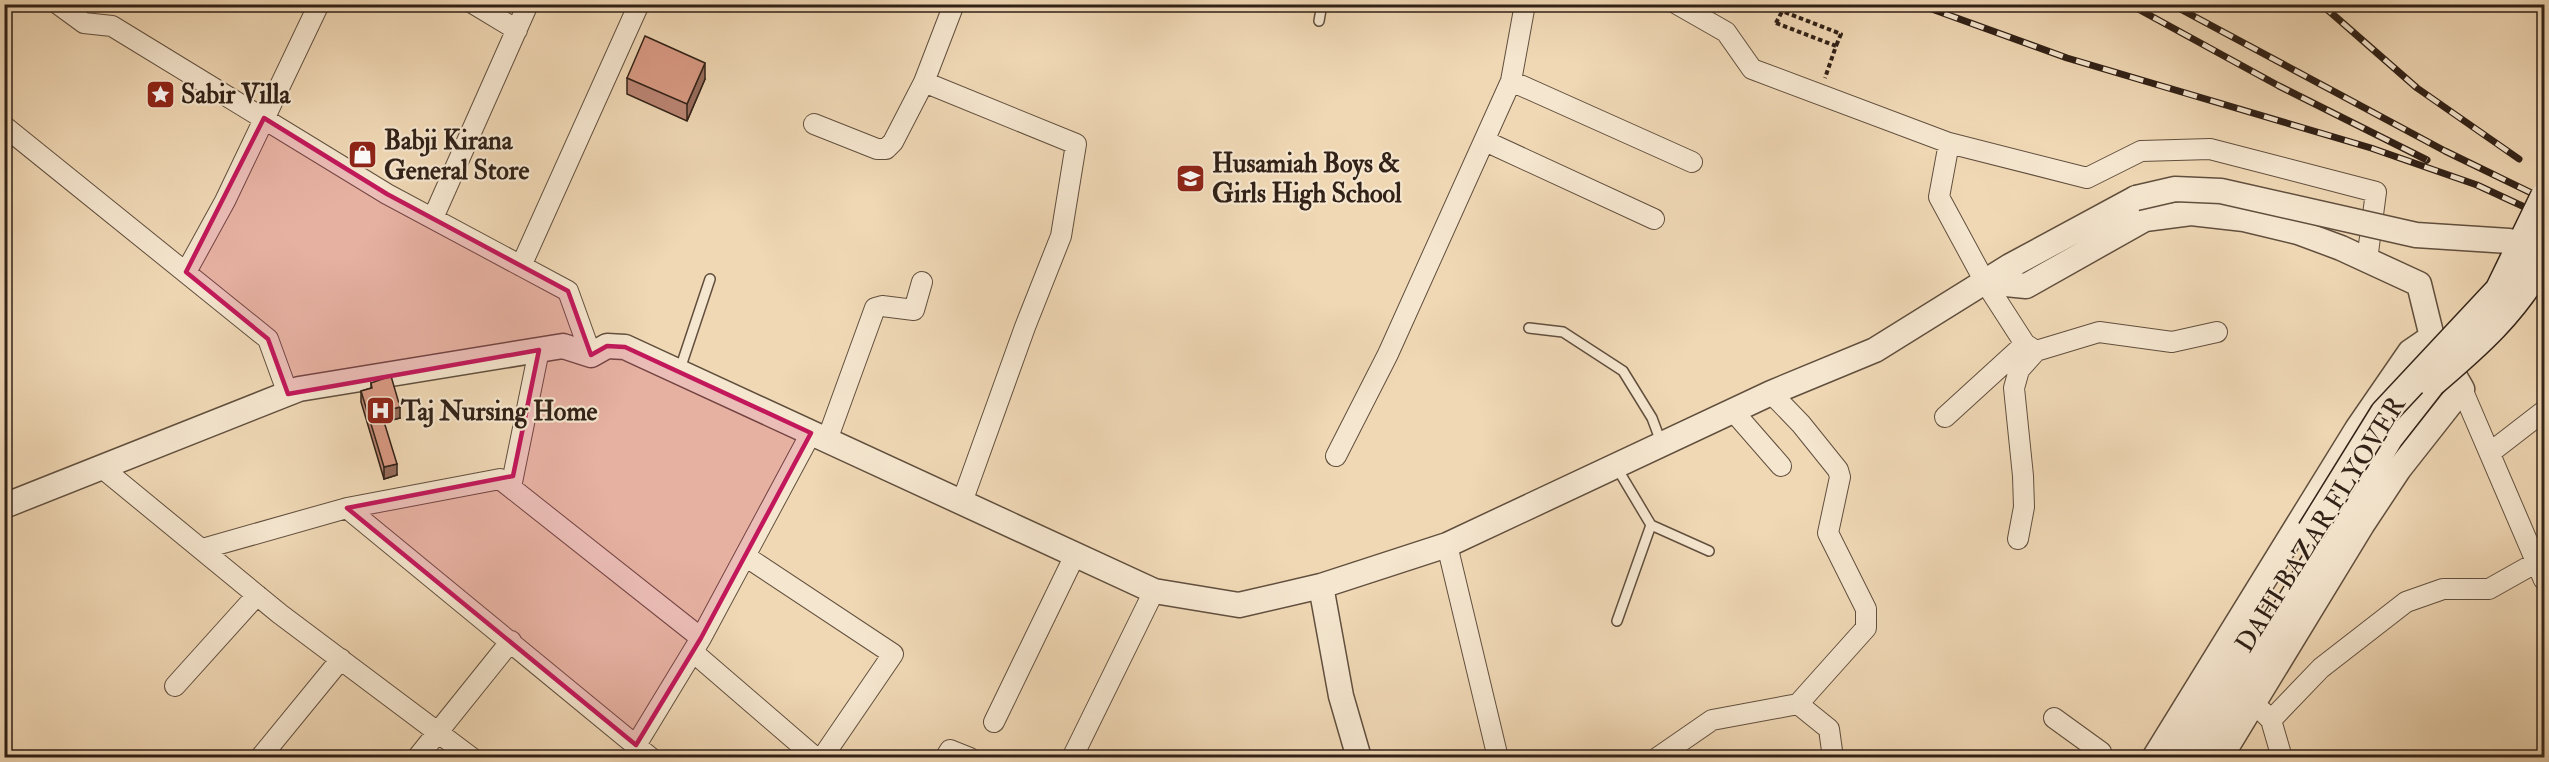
<svg xmlns="http://www.w3.org/2000/svg" width="2549" height="762" font-family="'IM FELL Double Pica',serif">
	<rect width="100%" height="100%" fill="#f0d8b5"/>
	<filter id="stains"><feTurbulence type="fractalNoise" baseFrequency=".00333" numOctaves="4"/><feColorMatrix values="0 0 0 0 .2 0 0 0 0 .09 0 0 0 0 .02 0 0 0 .5 -.17"/></filter>
	<radialGradient id="worn" r=".72"><stop offset=".6" stop-color="#630" stop-opacity="0"/><stop offset="1" stop-color="#630" stop-opacity=".3"/></radialGradient>
	<g fill="none" stroke-linecap="round" stroke-linejoin="round">
		<defs>
			<path id="service" d="M1319,21l3,-17
				M1529,328l34,4 60,39 29,47 9,24
				M679,372l31,-93
				M1617,468l34,57 58,26
				M1617,621l34,-96"/>
			<path id="minor" d="M58,4l26,19 28,3 275,168 181,97 23,64
				M474,4l43,26
				M1677,4l49,28 26,37 197,74 138,35 54,-27 69,-2 166,43 -9,68
				M1511,81l181,81
				M924,82l152,62 -15,92 -36,91 -63,175
				M814,124l63,25h9l7,-7 31,-60 30,-78
				M4,126l264,213 20,55
				M1485,141l169,78
				M1949,143l-10,54 46,85 40,62 11,7 63,-19 73,10 45,-10
				M433,218l95,-214
				M521,266l118,-262
				M186,272l39,-71 94,-197
				M2462,389l82,191
				M1771,393l30,31 37,46 2,7 -12,56 38,76v19l-68,76
				M1733,411l48,55
				M1945,417l80,-73
				M827,440l48,-132 7,-2 32,4 8,-28
				M2491,452l53,-41
				M1336,456l52,-102 123,-273 14,-77
				M101,467l179,147 192,144
				M511,487l28,-137
				M347,508l153,-29 201,159 -65,107
				M2018,539l6,-32 -1,-31 -9,-88 5,-18 17,-19
				M1447,545l51,213
				M202,549l145,-41 304,250
				M745,556l148,98 -71,104
				M701,638l110,-205
				M693,652l123,106
				M175,686l82,-91
				M2262,711l9,9 11,38
				M2054,718l47,34v6
				M2271,720l50,-52 85,-66 37,-13h46l48,-27
				M994,722l81,-167
				M260,758l81,-99
				M417,758l94,-117
				M945,758l5,-8 20,8
				M1072,758l82,-167
				M1657,758l55,-38 86,-16 31,25 4,29"/>
			<path id="tertiary" d="M1985,282l41,4 119,-67 46,-6 53,6 54,13 43,16 78,36 13,53 30,52 -63,80 -37,56 -142,233
				M4,506l295,-117 264,-43 28,9 16,-9 18,1 529,244 85,14 82,-19 126,-41 324,-152 104,-43 135,-84 126,-68
				M1321,586l20,110 18,62
				M2154,758l203,-329 53,-77 22,-15"/>
			<path id="secondary" d="M2173,758l82,-132
				M2198,758l191,-320 43,-55"/>
		</defs>
		<!-- service casing -->
		<use href="#service" stroke="#614f3e" stroke-width="12"/>
		<!-- minor casing -->
		<use href="#minor" stroke="#614f3e" stroke-width="22"/>
		<!-- tertiary casing -->
		<use href="#tertiary" stroke="#614f3e" stroke-width="27"/>
		<!-- secondary casing -->
		<use href="#secondary" stroke="#312117" stroke-width="30"/>
		<!-- path -->
		<path stroke="#312117" stroke-width="4" stroke-dasharray="4.5 3" stroke-linecap="butt" d="M1764,4l77,30 -5,12
			M1776,23l60,23 -11,32"/>
		<!-- service -->
		<use href="#service" stroke="#f5e6cf" stroke-width="9"/>
		<!-- minor -->
		<use href="#minor" stroke="#f5e6cf" stroke-width="20"/>
		<!-- tertiary -->
		<use href="#tertiary" stroke="#f5e6cf" stroke-width="24"/>
		<!-- secondary -->
		<use href="#secondary" stroke="#f5e6cf" stroke-width="27"/>
		<defs>
			<path id="rail" d="M1918,4l149,54 304,90 106,37 67,31
				M2129,4l150,82 148,74
				M2171,4l274,147 99,48
				M2321,4l96,84 102,71"/>
		</defs>
		<!-- rail casing -->
		<use href="#rail" stroke="#312117" stroke-width="7"/>
		<!-- rail -->
		<use href="#rail" stroke="#f5e6cf" stroke-width="4.5" stroke-dasharray="14" stroke-linecap="butt"/>
		<defs>
			<path id="tertiary-bridge" d="M2136,198l39,-9 46,2 195,44 93,6 35,7"/>
			<path id="secondary-bridge" d="M2432,383c47,-40 81,-70 112,-124
				M2311,531l73,-118 115,-123 45,-93"/>
		</defs>
		<!-- tertiary-bridge casing -->
		<use href="#tertiary-bridge" stroke="#614f3e" stroke-width="27" stroke-linecap="butt"/>
		<!-- secondary-bridge casing -->
		<use href="#secondary-bridge" stroke="#312117" stroke-width="30" stroke-linecap="butt"/>
		<!-- path-bridge -->
		<path stroke="#312117" stroke-width="4" stroke-dasharray="4.5 3" stroke-linecap="butt" d="M1776,23l10,-19"/>
		<!-- tertiary-bridge -->
		<use href="#tertiary-bridge" stroke="#f5e6cf" stroke-width="24"/>
		<!-- secondary-bridge -->
		<use href="#secondary-bridge" stroke="#f5e6cf" stroke-width="27"/>
	</g>
	<!-- wall -->
	<path fill="#bb8472" stroke="#312117" stroke-width="1.5" d="M627,78l78,1 -18,42 -60,-27z
		M371,383l29,35 -16,4 13,53 -13,4 -23,-77v-11l10,-3z"/>
	<!-- shaded-wall -->
	<path fill="#986c5c" stroke="#312117" stroke-width="1.5" d="M705,63v16l-18,42v-17z
		M400,407v11l-19,5v-11z
		M397,464v11l-13,4v-12z"/>
	<!-- building -->
	<path fill="#d99a84" stroke="#312117" stroke-width="1.5" d="M645,36l60,27 -18,41 -60,-26z
		M391,376l9,31 -19,5 16,52 -13,3 -23,-76 11,-3 -1,-5z"/>
	<!-- marked area -->
	<path fill="#c2185b" fill-opacity="0.2" stroke="#c2185b" stroke-width="4.5" stroke-linejoin="round" d="M264,118l123,76 181,97 23,64 16,-9 18,1 186,86 -110,205 -65,107 -289,-237 166,-32 26,-126 -251,44 -20,-55 -82,-67z"/>
	<!-- icons -->
	<defs>
		<symbol id="sight-square" viewBox="-11 -11 22 22"><rect x="-9" y="-9" width="18" height="18" rx="4" fill="#8f2418" stroke="#f5e6cf"/><path d="M0-6L1.8-2.2L6-1.7L2.9 1.2L3.7 5.4L0 3.3L-3.7 5.4L-2.9 1.2L-6-1.7L-1.8-2.2Z" fill="#fff"/></symbol>
		<symbol id="shop-square" viewBox="-11 -11 22 22"><rect x="-9" y="-9" width="18" height="18" rx="4" fill="#8f2418" stroke="#f5e6cf"/><path d="M-5-2.5h2.3a2.7 3.5 0 0 1 5.4 0H5L5.5 6h-11ZM-1.5-2.5h3a1.5 2.3 0 0 0-3 0Z" fill="#fff"/></symbol>
		<symbol id="school-square" viewBox="-11 -11 22 22"><rect x="-9" y="-9" width="18" height="18" rx="4" fill="#8f2418" stroke="#f5e6cf"/><path d="M0-5L7-2L0 1L-7-2ZM-4 1L0 2.5L4 1V4Q0 6-4 4Z" fill="#fff"/></symbol>
		<symbol id="hospital-square" viewBox="-11 -11 22 22"><rect x="-9" y="-9" width="18" height="18" rx="4" fill="#8f2418" stroke="#f5e6cf"/><path d="M-5-5h3v3.5h4V-5h3V5h-3V1.5h-4V5h-3Z" fill="#fff"/></symbol>
	</defs>
	<g fill-rule="evenodd">
		<use href="#sight-square" x="144" y="78" width="33" height="33"/>
		<use href="#shop-square" x="346" y="138" width="33" height="33"/>
		<use href="#school-square" x="1174" y="162" width="33" height="33"/>
		<use href="#hospital-square" x="364" y="394" width="33" height="33"/>
	</g>
	<g text-anchor="middle" stroke-width="4.5" stroke-linejoin="round" paint-order="stroke">
		<!-- poi labels -->
		<g font-size="26" font-weight="bold" fill="#312117" stroke="#f5e6cf" text-anchor="start">
			<text x="181" y="103">Sabir Villa</text>
			<text x="384" y="149">Babji Kirana<tspan x="384" dy="30">General Store</tspan></text>
			<text x="1212" y="172">Husamiah Boys &amp;<tspan x="1212" dy="30">Girls High School</tspan></text>
			<text x="401" y="420">Taj Nursing Home</text>
		</g>
		<!-- street labels -->
		<g font-size="26" fill="#312117" stroke="#f5e6cf">
			<text transform="translate(2320 524) rotate(-58)" y="9">DAHI BAZAR FLYOVER</text>
		</g>
	</g>
	<!-- margin -->
	<rect width="2549" height="762" fill="none" stroke="#f0d8b5" stroke-width="24"/>
	<rect x="6" y="6" width="2537" height="750" fill="none" stroke="#312117" stroke-width="3"/>
	<rect x="12" y="12" width="2525" height="738" fill="none" stroke="#312117" stroke-width="1.5"/>
	<rect width="100%" height="100%" filter="url(#stains)"/>
	<rect width="100%" height="100%" fill="url(#worn)"/>
</svg>
